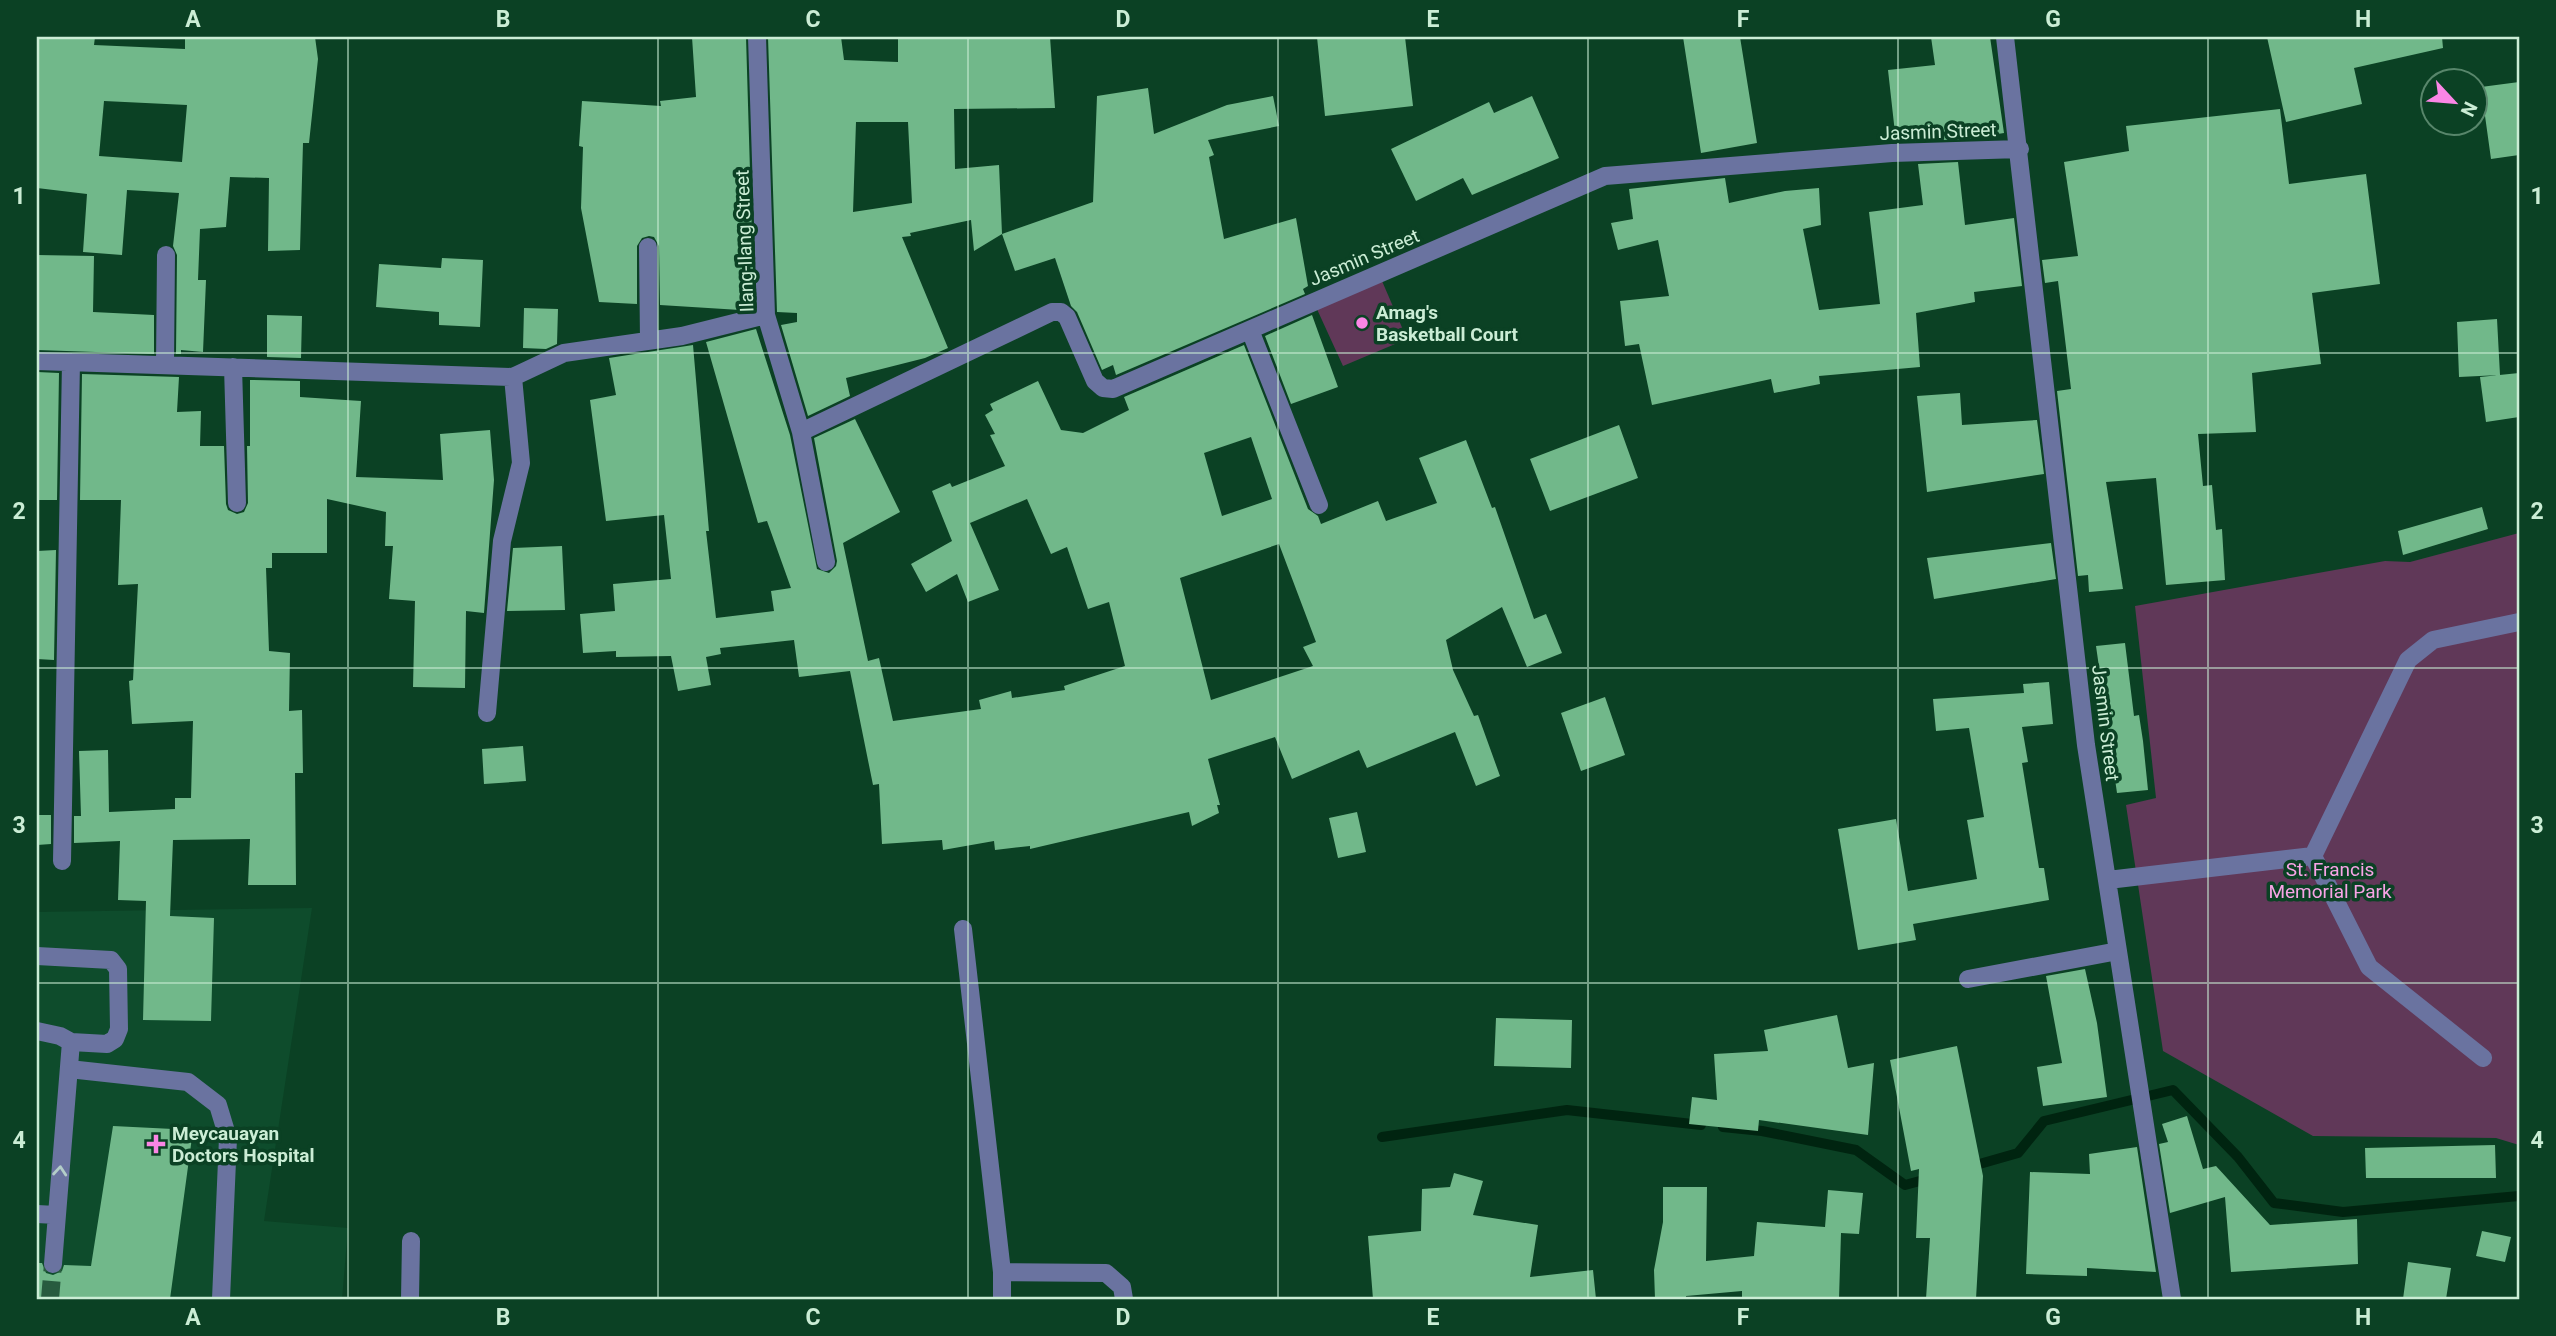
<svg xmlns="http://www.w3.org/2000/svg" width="2556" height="1336" font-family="Roboto,sans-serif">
	<rect width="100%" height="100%" fill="#0b4124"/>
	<!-- built -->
	<path fill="#0e4c2c" d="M312,908l-48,313 84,7 -6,71h-305v-387z"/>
	<!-- green -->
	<path fill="#603858" d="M1382,281l25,58 -64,27 -27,-59z
		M2519,533v612l-23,-7 -183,-2 -150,-85 -37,-246 30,-7 -21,-192 250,-45 25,1z"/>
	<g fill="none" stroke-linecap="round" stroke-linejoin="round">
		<!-- stream -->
		<path stroke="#002410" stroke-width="10" d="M1723,1127l39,4 94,19 49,35 26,-7
			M1382,1137l185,-27 134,15
			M1969,1167l49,-14 26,-32 129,-31 65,67 36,46 69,9 176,-16"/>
	</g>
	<!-- building -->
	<path fill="#71b88a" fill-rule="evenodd" d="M37,37h58l-1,8 91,4v-12h130l3,22 -9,84h-6l-3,107 -32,1 1,-73 -39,-1 -4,50 -26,2 -2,51h8l-3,72 -22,-2v4h-5l1,-99 -4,-9 6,-53 -52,-3 -5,65 -39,-3 4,-58 -50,-6zM104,101l83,4 -5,57 -83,-6z
		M692,37h54l8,269 -14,4 -80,-5 -1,-59 -5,-9 -5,-1 -7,2 -5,8v58l-38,-2 -18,-94 2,-61 -4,-1 3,-45 79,5 -1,-5 36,-4z
		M768,37h73l3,23 54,2v-24l152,-1 5,71 -101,1 1,60 44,-4 3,69 -28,17 -3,-31 -61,13 1,3 -9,1 46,111 -23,10 -79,20 4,18 -42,20 -27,-91 16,-3v-9l-20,-1zM856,122h52l4,81 -59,9z
		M1317,37h88l8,69 -88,10z
		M1683,37h57l17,106 -56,10z
		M1931,37h59l14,96 -38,6 -70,3 -8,-72 47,-5z
		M2267,37h175l1,11 -89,20 8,36 -76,18z
		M2519,82v73l-28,4 -10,-72z
		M1148,88l6,46 73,-29 46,-9 6,30 -71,14 6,15 -5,2 15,82 72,-21 12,68 -5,3 2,5 -189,81 -3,-10 -11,5 -25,-58 -6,-6 -16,-48 -40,13 -13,-37 91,-32 4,-106z
		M1532,96l27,62 -87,37 -9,-17 -47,23 -25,-52 98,-47 5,11z
		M2280,109l9,75 77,-10 14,110 -68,9 9,71 -69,9 4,59 -58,2 5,52 9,-1 4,45 6,-1 3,51 -59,5 -10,-107 -50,4 17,107 -34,3 -1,-17 -10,1 -21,-185 14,-2 -13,-108 -13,2 -3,-23 36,-4 -14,-94 65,-11 -3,-25z
		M1958,162l7,63 49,-7 8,68 -48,6 1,10 -59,11 4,54 -101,9 1,8 -46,9 -3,-14 -119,26 -13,-61 -14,2 -5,-45 49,-5 -11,-56 -40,10 -7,-27 22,-4 -4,-30 96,-11 4,25 56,-12 34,-3 2,37 -18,4 16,81 61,-6 -11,-92 54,-7 -5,-41z
		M37,255l57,1 -1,56 61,3v39l-117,-4z
		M442,258l41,2 -3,67 -41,-2v-13l-63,-5 3,-43 62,4z
		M524,308l34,1 -1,35 -11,5 -23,-1z
		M267,315l35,1 -1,42 -34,-1z
		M1312,315l26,72 -47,17 -26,-68z
		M2497,319l3,56 -41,2 -2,-55z
		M756,329l34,106 27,134 12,4 7,-7 1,-5 -23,-123 41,-19 45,93 -57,31 25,118 11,-3 14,63 88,-12 -2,-9 32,-9 1,7 53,-8 -1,-4 61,-20 -16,-64 -21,7 -21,-62 -16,7 -24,-55 -57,24 29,67 -31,12 -11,-28 -31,18 -15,-28 41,-23 -20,-50 18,-8 2,4 53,-21 -15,-31 5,-1 -10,-19 8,-5 -3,-6 48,-23 23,49 22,3 46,-23 -5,-13 120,-52 64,164 10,7 3,8 57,-23 8,20 51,-18 -18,-45 47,-18 26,68 3,-1 39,112 12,-5 16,39 -35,14 -25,-60 -56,33 7,30 21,46 4,-1 22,61 -24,10 -21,-54 -88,36 -8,-18 -67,29 -17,-42 -67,22 12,46h-3l2,8 -27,13 -3,-14 -159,37v-3l-35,4 -1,-9 -51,9 -1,-10 -60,4 -3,-60 -6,1 -23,-114 -51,6 -5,-37 -74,8 1,6 -15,3 5,28 -33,6 -7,-35 -55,1v-6l-33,2 -3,-39 35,-3 -2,-27 58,-5 -7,-64 -58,6 -16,-121 26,-5 -7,-37 84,-13 16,186h-3l10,87 58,-7 -3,-20 20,-3 -24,-67 -9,2 -52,-181zM1251,437l21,62 -50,17 -18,-63zM1279,544l37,98 -13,5 10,19 -102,34 -31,-122z
		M37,372l22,1 -2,127h-20z
		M2519,373v44l-33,5 -6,-45z
		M82,374l97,3 -2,35 24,-1 -1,35h24l2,58 2,6 9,4 7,-2 4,-9 -1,-57h3v-66l50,1v16l61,4 -5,76 87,3 -3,-46 50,-4 4,50 -10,133 -18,-2 -1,77 -52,-1 2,-86 -26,-2 4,-53h-8l1,-34 -59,-13v54h-55v15h-6l3,83 21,2 -1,58 13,-1 1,63h-8l1,112h-48l2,-46 -77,1 -3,76 44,2 -3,103 -68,-1 3,-119 -28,-1 2,-59 -46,2v-27h7l-2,-65 29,-1 1,62 66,-3v-11h16l2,-77 -61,3 -3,-43 4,-1 5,-96 -20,1 3,-85h-41z
		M1960,393l2,32 75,-5 7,54 -117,18 -10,-96z
		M1619,425l19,53 -88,33 -20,-52z
		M2482,507l6,22 -85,26 -5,-24z
		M2051,543l5,36 -122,20 -7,-41z
		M562,546l3,64 -58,1 6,-63z
		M56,550l-2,110 -17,-1v-108z
		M2125,643l9,73 5,-1 4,26 5,49 -31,3 -21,-147z
		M2049,682l4,42 -31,3 6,35 -6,1 17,105h5l5,32 -136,24 3,16 -58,10 -20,-121 58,-10 12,72 69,-12 -10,-59 17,-3 -15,-89 -33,3 -3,-32 91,-6 -1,-9z
		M1605,697l20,58 -44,16 -20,-58z
		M523,746l3,35 -42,3 -2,-35z
		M1357,812l9,40 -28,6 -9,-40z
		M37,815h14v29l-14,1z
		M2085,969l12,54 10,74 -64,9 -6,-39 25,-4 -16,-87z
		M1837,1015l11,53 26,-5 -6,72 -109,-15 -1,11 -69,-7 3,-27 25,3 -3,-46 54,-3 -4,-21z
		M1496,1018l76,2 -1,48 -77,-2z
		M1957,1046l26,130 -7,123h-50l4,-61h-14l3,-69 -8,2 -21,-111z
		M2187,1116l16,53 13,-3 54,59 87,-6 1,45 -127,8 -6,-75 -55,16 -11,-69 9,-2 -6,-18z
		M113,1126l80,4 -23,169h-133v-36h5l4,10 7,2 9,-4 2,-6 27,1z
		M2495,1145l1,33h-130l-1,-30z
		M2137,1147l19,125 -69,-4v8l-61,-2 4,-102 60,2 -1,-20z
		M1454,1173l29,8 -10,34 65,10 -8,52 63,-7 3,29h-223l-5,-63 53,-5 1,-42 28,-2z
		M1663,1187h44l-1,74 48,-5 3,-34 68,5 3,-37 35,3 -4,41 -18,-1 -2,66h-97v-8l-56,5v3h-31l-1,-29 9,-48z
		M2482,1231l29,6 -6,25 -29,-6z
		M2408,1262l43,6 -5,31h-43z"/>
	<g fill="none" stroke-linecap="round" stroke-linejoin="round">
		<!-- minor-tunnel -->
		<path stroke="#285b3f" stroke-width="18" stroke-dasharray="18 9" stroke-linecap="butt" d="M50,1299l3,-35"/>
		<!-- minor -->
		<path stroke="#6a73a0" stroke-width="18" d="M757,37l9,278 35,117 25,130
			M2005,37l81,708 86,554
			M648,247l1,94
			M1250,330l69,175
			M37,361l476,16 51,-24 118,-17 84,-21
			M165,365l1,-110
			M233,367l4,136
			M801,432l251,-120h9l6,5 28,64 8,7 10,1 492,-213 287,-23 128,-4
			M487,713l15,-172 19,-78 -8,-86
			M2313,856l95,-196 25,-20 86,-18
			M62,861l9,-499
			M2108,880l205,-24 56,111 114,91
			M963,929l39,343 104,1 16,14 2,12
			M37,956l74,4 7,9 1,60 -4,10 -8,5 -36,-2
			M1968,979l150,-28
			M37,1031l23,5 11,6 -18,222
			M69,1069l119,13 30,23 10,33 -7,161
			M37,1214l19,1
			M410,1299l1,-58
			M1002,1299v-27"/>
	</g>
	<!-- one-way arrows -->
	<defs><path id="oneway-chevron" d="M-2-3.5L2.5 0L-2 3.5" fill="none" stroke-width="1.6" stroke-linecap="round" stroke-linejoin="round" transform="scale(1.75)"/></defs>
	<use stroke="#b3cec8" href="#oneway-chevron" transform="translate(60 1171) rotate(-85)"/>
	<!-- grid -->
	<path fill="none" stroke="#cbedd5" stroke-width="2" stroke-opacity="0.55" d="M348,37v1262M658,37v1262M968,37v1262M1278,37v1262M1588,37v1262M1898,37v1262M2208,37v1262M37,353h2482M37,668h2482M37,983h2482"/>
	<!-- markers -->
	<g fill="#fb86e5" stroke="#0b4124" stroke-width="2.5">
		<circle cx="1362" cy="323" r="7"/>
		<path d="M152.5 1133.5h7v7h7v7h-7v7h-7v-7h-7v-7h7z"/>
	</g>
	<g text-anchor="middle" stroke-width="7" stroke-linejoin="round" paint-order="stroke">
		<!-- street labels -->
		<g font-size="19" fill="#cbedd5" stroke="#0b4124">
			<text transform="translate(1938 131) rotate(-2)" y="7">Jasmin Street</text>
			<text transform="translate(744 241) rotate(-92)" y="7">Ilang-Ilang Street</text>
			<text transform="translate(1364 257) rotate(-23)" y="7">Jasmin Street</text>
			<text transform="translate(2106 723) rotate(83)" y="7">Jasmin Street</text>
		</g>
		<!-- poi labels -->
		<g font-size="19" font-weight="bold" fill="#cbedd5" stroke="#0b4124" text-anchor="start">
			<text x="1376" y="319">Amag's<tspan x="1376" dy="22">Basketball Court</tspan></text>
			<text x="172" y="1140">Meycauayan<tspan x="172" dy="22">Doctors Hospital</tspan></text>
		</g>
		<!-- park labels -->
		<g font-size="19" fill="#f8a4e6" stroke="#0b4124">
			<text x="2330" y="876">St. Francis<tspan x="2330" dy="22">Memorial Park</tspan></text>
		</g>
	</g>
	<!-- border -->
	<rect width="2556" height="1336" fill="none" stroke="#0b4124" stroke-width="77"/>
	<!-- north arrow -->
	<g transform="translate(2454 102) rotate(116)"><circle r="33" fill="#0b4124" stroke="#58866b" stroke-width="2"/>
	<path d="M0-5L12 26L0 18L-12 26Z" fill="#fb86e5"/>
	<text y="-10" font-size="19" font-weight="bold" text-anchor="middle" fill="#cbedd5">N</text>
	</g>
	<rect x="38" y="38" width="2480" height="1260" fill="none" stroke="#cbedd5" stroke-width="2.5"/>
	<g font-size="23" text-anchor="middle" font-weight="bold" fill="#cbedd5">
		<text x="193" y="27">A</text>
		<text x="503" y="27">B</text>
		<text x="813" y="27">C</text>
		<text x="1123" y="27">D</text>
		<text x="1433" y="27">E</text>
		<text x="1743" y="27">F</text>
		<text x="2053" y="27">G</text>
		<text x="2363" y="27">H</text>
		<text x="19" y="204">1</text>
		<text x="2537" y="204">1</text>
		<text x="19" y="519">2</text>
		<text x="2537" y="519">2</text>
		<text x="19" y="833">3</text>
		<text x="2537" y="833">3</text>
		<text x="19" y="1148">4</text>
		<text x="2537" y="1148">4</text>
		<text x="193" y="1325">A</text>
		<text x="503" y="1325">B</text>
		<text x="813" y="1325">C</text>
		<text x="1123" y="1325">D</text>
		<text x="1433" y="1325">E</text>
		<text x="1743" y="1325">F</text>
		<text x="2053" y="1325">G</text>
		<text x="2363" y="1325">H</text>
	</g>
</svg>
